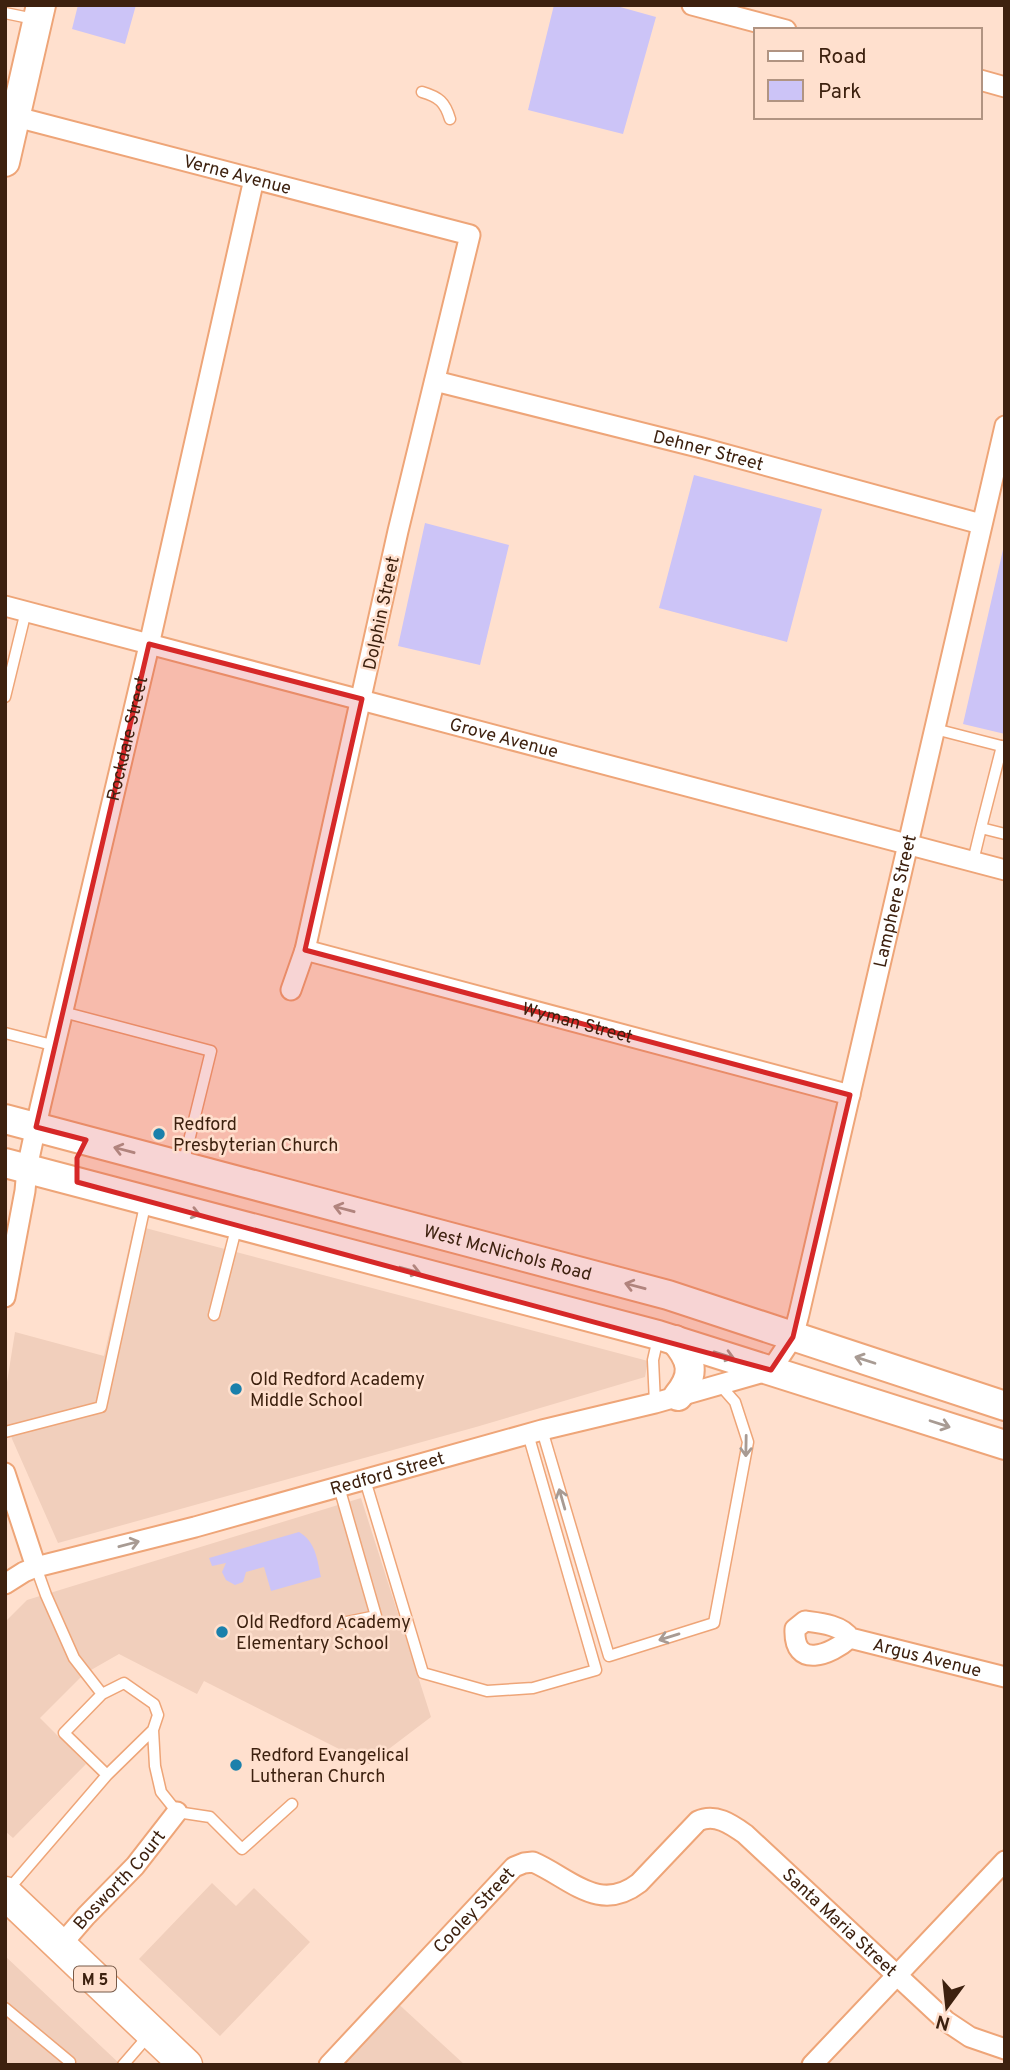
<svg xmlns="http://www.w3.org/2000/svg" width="1010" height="2070" font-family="Overpass,sans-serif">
	<rect width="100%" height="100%" fill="#ffe0ce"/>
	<!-- built -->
	<path fill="#f1cfbc" d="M134,1225l514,136 -3,16 -169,50 -418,116 -53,-120v-28l10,-63 89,24z
		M361,1498l70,219 -62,47 -165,-83 -7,13 -78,-40 -35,20 -44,44 46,46 -73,74 -8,-7v-209l22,-22z
		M212,1883l24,23 18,-18 56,54 -90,94 -81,-77z
		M5,1956l116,109h-116z
		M393,1999l72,66h-133z"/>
	<!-- green -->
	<path fill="#ccc4f7" d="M78,5h58l-11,39 -53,-15z
		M554,5h59l43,12 -33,117 -95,-24z
		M694,475l128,34 -35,133 -128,-34z
		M425,523l84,22 -29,120 -82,-19z
		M1005,541v193l-42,-10z
		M299,1532c17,10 18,27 22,45l-50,14 -7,-24 -18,5 -3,10 -8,3 -9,-5 -4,-8 4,-9 -14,3 -3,-8z"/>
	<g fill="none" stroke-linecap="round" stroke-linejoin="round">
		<defs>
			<path id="lane" d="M5,13l29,6
				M422,92c17,5 23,10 28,27
				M5,697l21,-86
				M935,729l70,18
				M1002,746l-21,82 24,6
				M973,861l8,-33
				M63,1012l148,39 -28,114
				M5,1033l51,13
				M214,1315l23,-90
				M655,1403l-2,-43 5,-22
				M542,1430l67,226 105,-33 34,-181 -13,-40 -15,-17
				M5,1432l96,-25 45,-206
				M365,1480l58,193 64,18 46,-3 63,-18 -68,-236
				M339,1487l37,129 -34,7
				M36,1567l10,28 28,63 28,36 22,-11 30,21 4,11 -5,15 2,36 6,26 16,20 33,5 32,32 50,-45
				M102,1694l-38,39 43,42
				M8,1890l99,-115 46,-45
				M5,2008l65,54
				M123,2065l26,-30"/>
			<g id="street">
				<path d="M692,5l94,25"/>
				<path d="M980,80l25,7"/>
				<path id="s1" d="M5,114l465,121 -72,296 -93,419 -14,40"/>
				<path id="s2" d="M435,381l267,67 279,76"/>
				<path id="s3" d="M5,606l1000,264"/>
				<path id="s4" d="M305,950l545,145"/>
				<path id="s5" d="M5,1297l20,-106 2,-23 13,-60 107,-454 107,-475"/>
				<path d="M5,1473l31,94"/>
				<path id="s6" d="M5,1584l19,-12 12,-5 159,-40 347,-97 113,-27 116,-33 22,-33 6,-23 206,-888"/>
				<path id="s7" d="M850,1638c-19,17 -57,32 -55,-9l10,-8c15,2 37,4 45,17l155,39"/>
				<path id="s8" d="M60,1946l26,-30 49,-50 42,-54"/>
				<path id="s9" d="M329,2065l185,-198 10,-4 9,-1c37,16 66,52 106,21l59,-62c17,-8 33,3 47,13l201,187 24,16 35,12"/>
				<path d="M812,2065l193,-204"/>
			</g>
			<g id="secondary">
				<path d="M5,162l36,-157"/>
				<path id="s10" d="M5,1119l663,176 337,111"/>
				<path d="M5,1163l653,172 347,110"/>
				<path d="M675,1340c17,20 21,34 3,56"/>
			</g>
			<path id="primary" d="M5,1893l181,172"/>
		</defs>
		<!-- lane casing -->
		<use href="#lane" stroke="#eea578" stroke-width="13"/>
		<!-- street casing -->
		<use href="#street" stroke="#eea578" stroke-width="23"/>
		<!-- secondary casing -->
		<use href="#secondary" stroke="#eea578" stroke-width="32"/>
		<!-- primary casing -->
		<use href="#primary" stroke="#eea578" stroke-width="35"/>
		<!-- lane -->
		<use href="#lane" stroke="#fff" stroke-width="10"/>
		<!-- street -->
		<use href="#street" stroke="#fff" stroke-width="19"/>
		<!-- secondary -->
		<use href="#secondary" stroke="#fff" stroke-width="28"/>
		<!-- primary -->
		<use href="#primary" stroke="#fff" stroke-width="32"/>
	</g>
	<!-- one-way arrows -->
	<defs><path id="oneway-shaft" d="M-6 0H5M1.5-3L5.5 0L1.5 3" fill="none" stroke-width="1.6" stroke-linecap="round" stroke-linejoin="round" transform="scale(1.75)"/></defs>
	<g stroke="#a89b93">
		<use href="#oneway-shaft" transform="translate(124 1150) rotate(-165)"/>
		<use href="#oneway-shaft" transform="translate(344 1209) rotate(-165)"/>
		<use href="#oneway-shaft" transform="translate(190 1212) rotate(15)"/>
		<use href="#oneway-shaft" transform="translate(410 1270) rotate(15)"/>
		<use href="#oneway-shaft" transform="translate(635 1286) rotate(-165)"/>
		<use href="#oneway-shaft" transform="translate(724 1355) rotate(17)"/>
		<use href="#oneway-shaft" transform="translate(865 1360) rotate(-162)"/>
		<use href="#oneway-shaft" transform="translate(940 1424) rotate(18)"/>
		<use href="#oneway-shaft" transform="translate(746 1446) rotate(91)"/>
		<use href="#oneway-shaft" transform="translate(562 1499) rotate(-106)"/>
		<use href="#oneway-shaft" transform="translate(129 1544) rotate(-15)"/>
		<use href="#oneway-shaft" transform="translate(669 1637) rotate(163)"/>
	</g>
	<!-- marked area -->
	<path fill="#d62828" fill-opacity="0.2" stroke="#d62828" stroke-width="5" stroke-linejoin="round" d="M149,644l213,55 -57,251 545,145 -57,242 -22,33 -694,-188v-24l9,-18 -50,-13z"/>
	<!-- markers -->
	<g fill="#1b80ab" stroke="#ffe0ce" stroke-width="2.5">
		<circle cx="159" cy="1134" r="7"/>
		<circle cx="236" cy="1389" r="7"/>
		<circle cx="222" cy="1632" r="7"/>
		<circle cx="236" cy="1765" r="7"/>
	</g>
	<g text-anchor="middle" stroke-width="5" stroke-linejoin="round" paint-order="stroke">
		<!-- shield labels -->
		<rect fill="#ffe0ce" stroke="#775a48" stroke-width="2" x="74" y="1966.5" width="42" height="25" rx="5"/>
		<g font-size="16" font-weight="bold" fill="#3d210f">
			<text x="95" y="1985">M 5</text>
		</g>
		<!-- street labels -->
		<g font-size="18" fill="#3d210f" stroke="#ffe0ce">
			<text dy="6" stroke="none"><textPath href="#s1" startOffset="240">Verne Avenue</textPath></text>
			<text dy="6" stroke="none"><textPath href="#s2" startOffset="282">Dehner Street</textPath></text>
			<text transform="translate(381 613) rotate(-78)" y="6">Dolphin Street</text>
			<text dy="6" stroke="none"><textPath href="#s5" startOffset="572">Rockdale Street</textPath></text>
			<text dy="6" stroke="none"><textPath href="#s3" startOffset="516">Grove Avenue</textPath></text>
			<text dy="6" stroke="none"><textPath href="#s6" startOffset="1284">Lamphere Street</textPath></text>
			<text dy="6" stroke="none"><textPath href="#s4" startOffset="282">Wyman Street</textPath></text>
			<text dy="6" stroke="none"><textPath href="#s10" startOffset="520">West McNichols Road</textPath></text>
			<text dy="6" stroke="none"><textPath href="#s6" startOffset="399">Redford Street</textPath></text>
			<text dy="6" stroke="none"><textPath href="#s7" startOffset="220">Argus Avenue</textPath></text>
			<text dy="6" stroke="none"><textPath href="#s8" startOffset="89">Bosworth Court</textPath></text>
			<text dy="6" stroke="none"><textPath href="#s9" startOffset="212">Cooley Street</textPath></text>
			<text dy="6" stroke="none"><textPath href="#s9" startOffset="674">Santa Maria Street</textPath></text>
		</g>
		<!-- poi labels -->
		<g font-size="18" fill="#3d210f" stroke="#ffe0ce" text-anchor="start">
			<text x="173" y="1130">Redford<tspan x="173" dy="21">Presbyterian Church</tspan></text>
			<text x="250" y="1385">Old Redford Academy<tspan x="250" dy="21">Middle School</tspan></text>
			<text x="236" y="1628">Old Redford Academy<tspan x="236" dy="21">Elementary School</tspan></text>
			<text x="250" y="1761">Redford Evangelical<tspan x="250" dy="21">Lutheran Church</tspan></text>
		</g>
	</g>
	<!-- border -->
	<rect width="1010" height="2070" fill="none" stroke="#3d210f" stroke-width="14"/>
	<!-- legend -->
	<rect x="754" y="28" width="228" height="91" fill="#ffe0ce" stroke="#b19482" stroke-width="2"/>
	<rect x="768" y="51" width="35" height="10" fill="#ffffff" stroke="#b19482" stroke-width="2"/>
	<text x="818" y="63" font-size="21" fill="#3d210f">Road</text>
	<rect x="768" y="80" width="35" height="21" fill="#ccc4f7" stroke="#b19482" stroke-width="2"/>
	<text x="818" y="98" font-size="21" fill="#3d210f">Park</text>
	<!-- north arrow -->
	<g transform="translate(947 2007) rotate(195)" stroke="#ffe0ce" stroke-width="5" paint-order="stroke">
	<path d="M0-5L12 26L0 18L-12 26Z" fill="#3d210f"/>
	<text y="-10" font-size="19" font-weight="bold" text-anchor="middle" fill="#3d210f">N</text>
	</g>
</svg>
